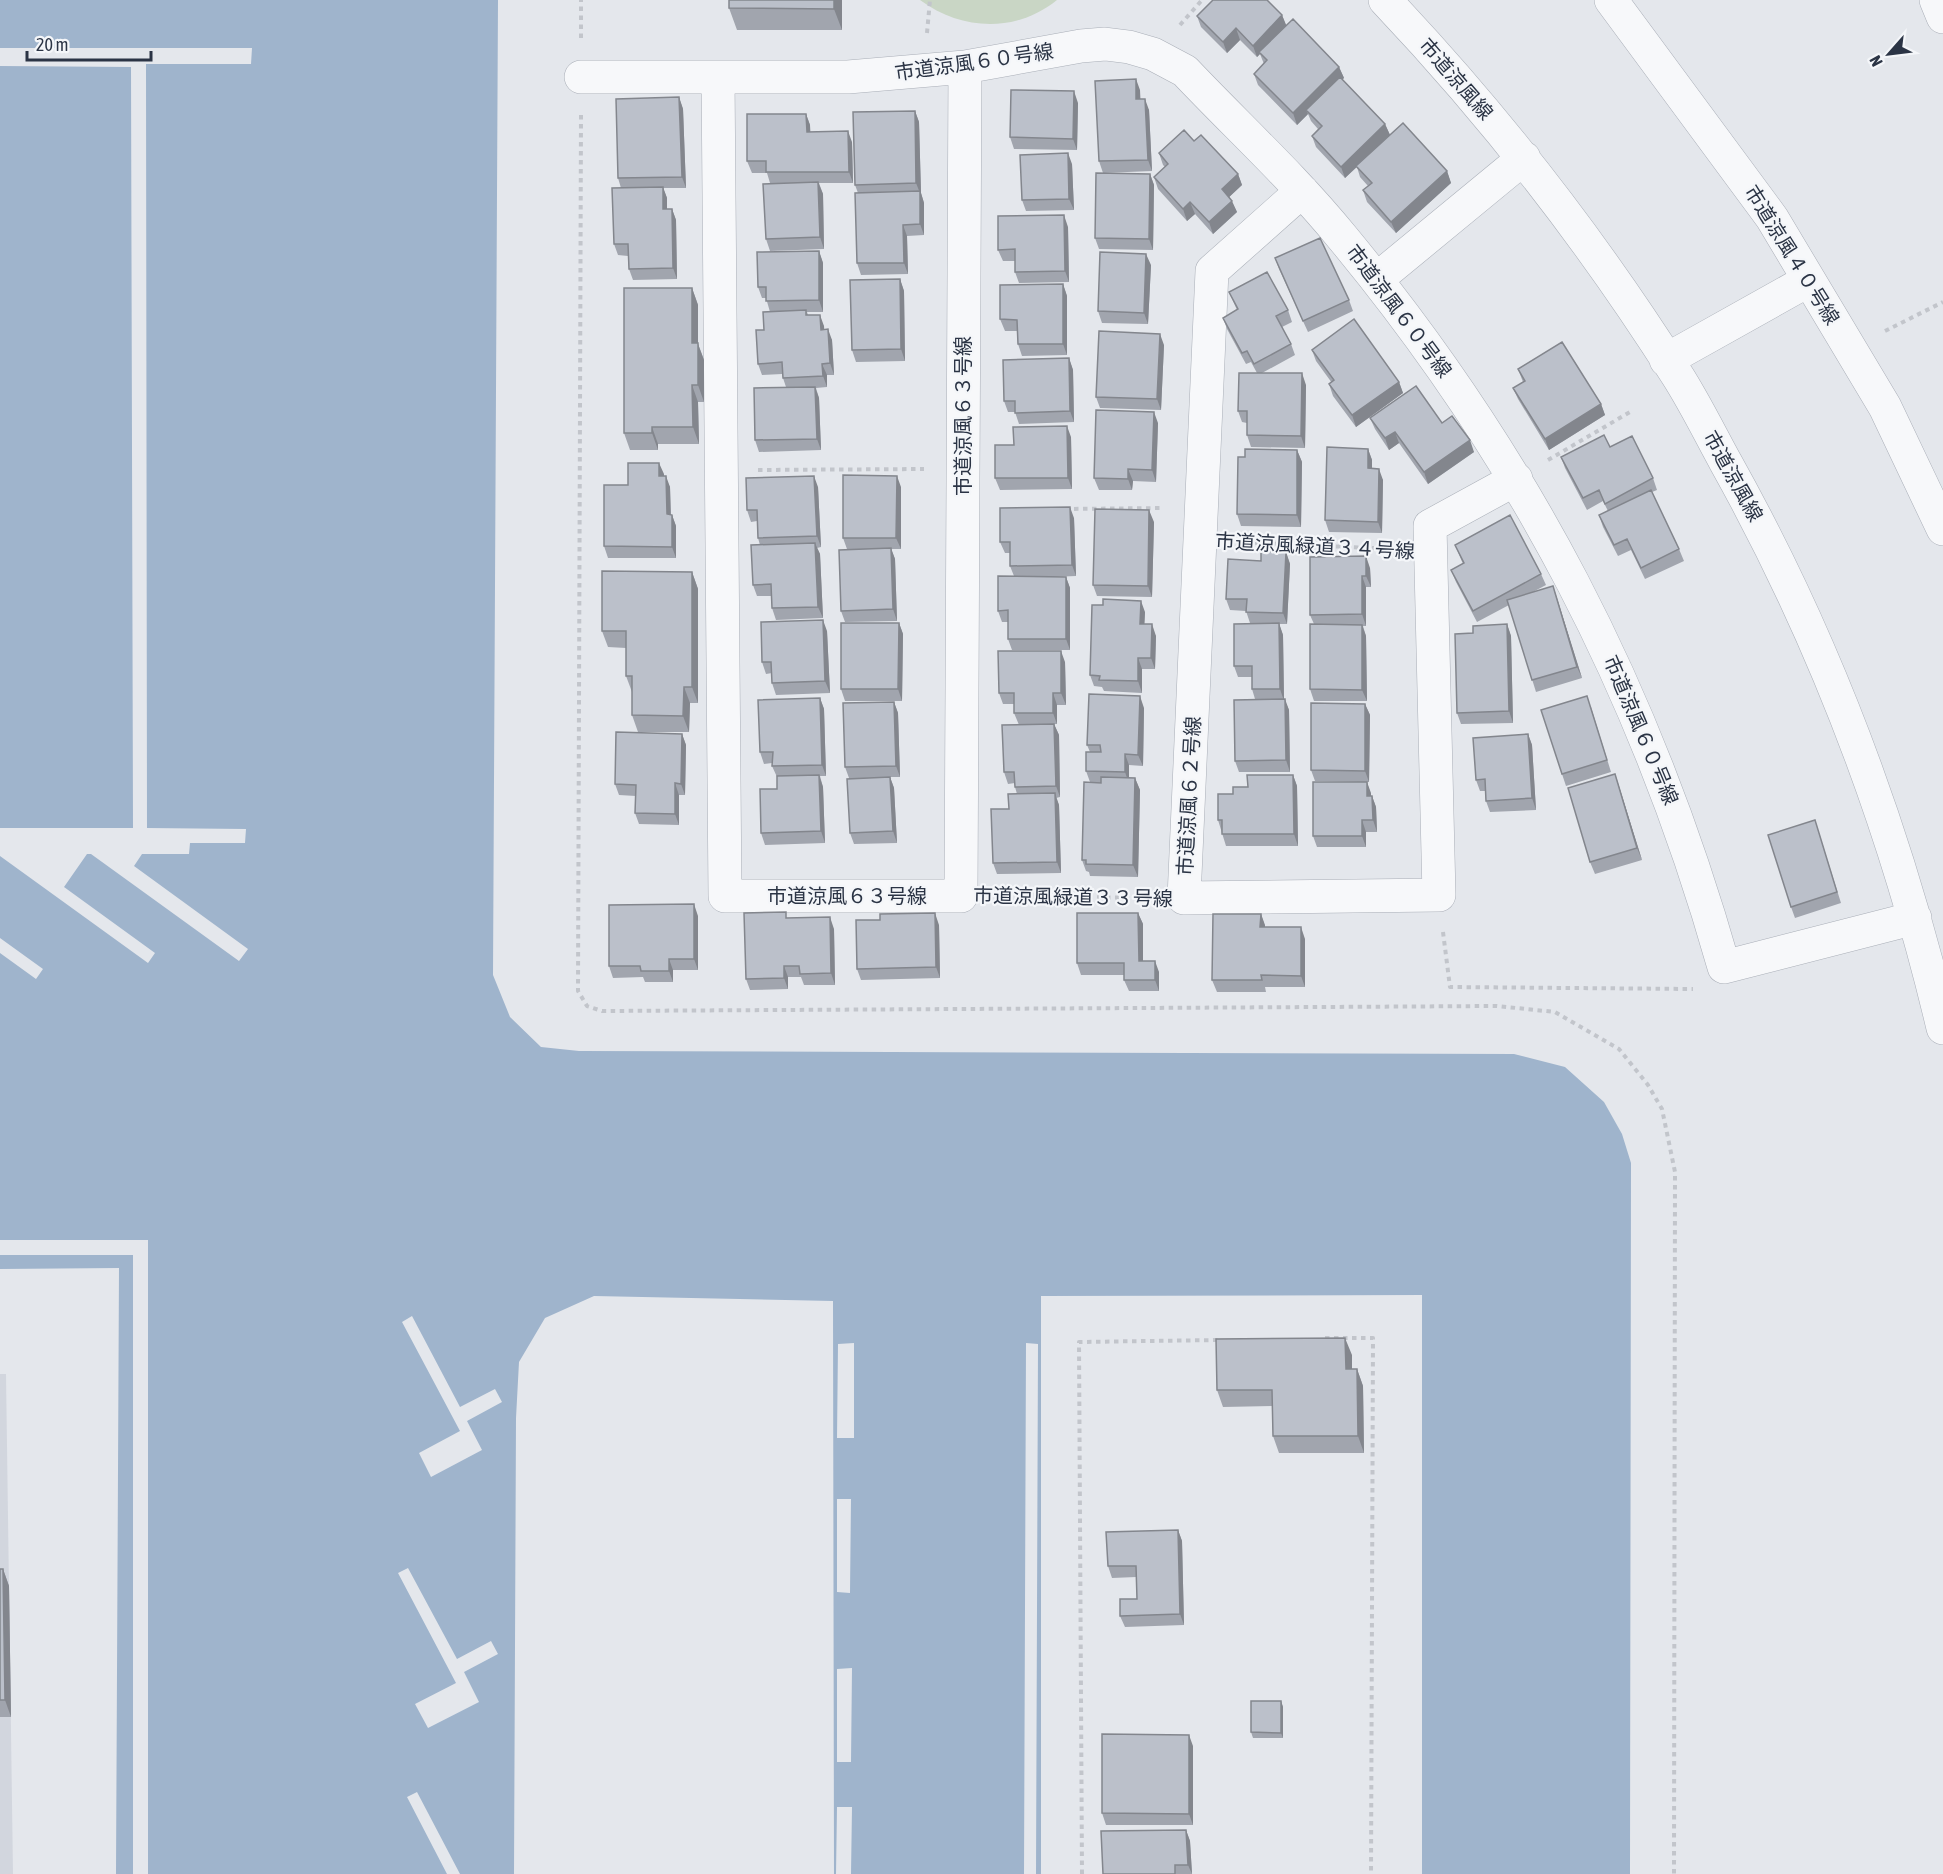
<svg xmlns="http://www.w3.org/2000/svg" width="1943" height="1874" font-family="'Asap Condensed','Noto Sans JP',sans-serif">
	<rect width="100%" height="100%" fill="#e4e7ec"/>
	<!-- built -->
	<path fill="#d2d6de" d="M0,1374h6l7,500h-13z"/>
	<!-- green -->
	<path fill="#c9d6c5" d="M920,0h137c-41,33 -95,31 -137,0z"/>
	<!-- water -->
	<path fill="#9fb4cc" d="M0,0h498l-5,975 17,42 31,30 38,4 935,3 51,13 39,35 18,32 9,29 -1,711h-208v-579l-381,1v578h-207l-1,-573 -239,-5 -49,22 -26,44 -3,56 -2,456h-398l3,-606 -119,1z"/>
	<!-- pier -->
	<path fill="#e4e7ec" d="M0,48h252l-1,16h-105l1,764 99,1 -1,14h-55l-1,11h-47l-8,12 114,83 -9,12 -148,-107h-4l-23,33 91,66 -7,10 -148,-107v-28h133l-2,-761 -131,-1z
		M0,938l43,31 -7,10 -36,-26z
		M0,1240h148v634h-15v-619h-133z
		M412,1316l48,91 35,-18 7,13 -35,19 15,29 -51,27 -12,-24 41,-22 -58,-109z
		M854,1343v95h-17l1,-94z
		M1026,1343l12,1 -2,530h-12z
		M837,1499h14l-1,94 -13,-1z
		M408,1568l49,91 34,-18 7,13 -34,18 15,30 -51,26 -13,-24 41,-21 -58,-110z
		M852,1668l-1,94h-14v-93z
		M417,1792l43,82h-13l-40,-77z
		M837,1807h15l-1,67h-15z"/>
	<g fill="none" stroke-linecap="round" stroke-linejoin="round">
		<defs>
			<path id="minor" d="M1385,0c109,115 207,241 292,375 18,28 33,59 49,88 99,177 170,367 217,565
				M1611,0l161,218 113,189 58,122
				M1936,0l7,17
				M581,77h267l117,-10 116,-21 24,-2 24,3 24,7 32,17c52,55 109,107 157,166 183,221 304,455 382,730l191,-49
				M718,77l7,819h236l4,-829
				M1302,191l-90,80 -28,627 255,-3 -9,-369 86,-47
				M1377,279l147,-121
				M1666,360l143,-80"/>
		</defs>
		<!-- minor casing -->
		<use href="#minor" stroke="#a9aeb7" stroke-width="34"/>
		<!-- path -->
		<path stroke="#c2c5cb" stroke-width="4" stroke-dasharray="4.5 4.5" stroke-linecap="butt" d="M1180,25l22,-25
			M927,33l3,-33
			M581,38v-38
			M581,115l-3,876 9,15 15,5 895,-5 58,6 64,37 29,36 14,24 13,63 -1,702
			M1885,331l58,-29
			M1548,460l82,-48
			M758,470l166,-1
			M1065,509l98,-1
			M1237,542l157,7
			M998,896l148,2
			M1443,932l7,55 243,2
			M1325,1338h48l-2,536
			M1082,1874l-3,-532 140,-2"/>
		<!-- minor -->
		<use href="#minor" stroke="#f7f8fa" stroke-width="33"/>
	</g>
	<!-- wall -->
	<path fill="#a1a5ae" d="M842,0v30h-105l-8,-22z
		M1282,15l4,11 53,41 5,11 -2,1 43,45 5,11 57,36 4,12 -55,50 -29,-31 -4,-12 5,-4 -8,-9 -3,-10 -12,11 -29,-31 -4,-11 6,-7 -7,-8 -3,-7 -11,11 -39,-40 -4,-11 10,-10 -4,-10 -3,3 -17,-17 -13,13 -26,-26 -4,-11z
		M1140,90v9l9,11 3,61 -49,2 -4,-12z
		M679,97l4,12 3,79h-23l4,10v11h5l4,11 1,59 -44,1 -4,-11 -1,-13 -10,-1 -4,-11 7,-56 -3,-10z
		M1078,103l-1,47 -63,-1 -4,-12z
		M915,111l4,11 2,71 3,10v32l-17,1 1,38 -47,1 -4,-12 1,-70 -3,-8z
		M806,114l4,11v7l42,10 1,41h-34l4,11 1,55 -54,2 -4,-12 4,-56 -3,-10h-15l-5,-12z
		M1159,153l79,21 4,11 -13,12 8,15 -24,22 -18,-20 -8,7 -29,-32 -4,-12 11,-10 -2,-2z
		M1072,164l2,46 -48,1 -4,-11z
		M1150,174l4,11 -1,65 -54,-1 -4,-11z
		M1068,227l1,55 -50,1 -4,-11v-11h-12l-5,-11z
		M819,251l4,12v49h-16l1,3 16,11v3l8,11 2,35h-7v12l-11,1 3,10 2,52 -62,2 -4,-12 31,-53 -3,-9 -1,-4 -20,1 -4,-11 6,-34 6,-18 -4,-14h-4l-4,-11z
		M1275,258l74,42 4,11 -45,21 -29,-63z
		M1151,265l-3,59 -46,-1 -4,-12z
		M900,279l4,12 1,70 -49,1 -4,-12z
		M1063,284l4,12v59l-45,1 -4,-12 -1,-13h-12l-5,-12z
		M692,288l6,17v39l6,16v42h-6l1,42h-41v6h-28l-6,-17z
		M1229,292l59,18 4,12 -10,5 9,17 4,11 -33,18 44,12 -1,63 -54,-1 -4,-12v-12l-5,-1 -4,-11 19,-38 -6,-11 -5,2 -19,-35 -4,-11 14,-8z
		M1164,345l-3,65 -61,-2 -4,-11z
		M1312,350l87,32 4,11 -47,34 -23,-31 -4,-12 3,-1 -16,-22z
		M1069,358l4,12 1,52 -55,2 -4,-12h-7l-4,-11z
		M1518,369l83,35 4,11 -56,35 -31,-51 -5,-11 10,-6z
		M1370,418l72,5 32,29 -46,32 -29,-41 -10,7 -14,-21z
		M1158,423l-2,59 -23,-1 -1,9h-33l-5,-12z
		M1071,437l1,52 -72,1 -5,-12 19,-33z
		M1610,447l43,31 4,12 -5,2 27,57 5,12 -39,18 -14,-29 -13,6 -15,-29 -4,-12 9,-4 -5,-10 -16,9 -22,-42 -4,-11z
		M1368,449l4,11v8l11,12 -1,53 -53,-1 -4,-12z
		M1297,450l5,12 -1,65 -60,-1 -4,-12z
		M664,474v2l6,11 1,28h1l4,11v32h-68l-4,-12 24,-61z
		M818,487l3,60 -4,1 3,6 3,64 -47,2 -4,-12 -1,-12h-14l-4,-11 7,-40 -2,-7 -1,-17 -6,1 -4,-12z
		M901,487v62h-10l4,10 2,62 -52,1 -4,-11 6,-62 -4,-11z
		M1074,518l2,58 -25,1h15l4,11v62h-58l-4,-11v-17h-6l-4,-11 16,-35 -4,-10v-13h-5l-5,-11z
		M1154,522l-2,75 -55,-1 -4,-11z
		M1455,545l86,29 5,11 -15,8 22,-7 29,92 -46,14 -27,-87 -32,17 -21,-40 -5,-12 12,-6z
		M1286,552l4,12 -3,60h-8l4,11 1,64 5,11 1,62h-51l-4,-11 20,-62 -3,-10v-12h-14l-4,-11 16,-43 -4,-12 -16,-1 -4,-11 35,-38z
		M1370,568l1,19h-5v39h-3l3,10 1,65h-53l-4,-12 4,-65 -4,-9z
		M692,572l6,17v114h-8l-1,29h-51l-6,-17v-23l-6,-16v-28l-18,-1 -6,-16z
		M1145,612l-1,12 12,12 -1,33h-13v24l-38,-2 -2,-4 -8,-1 -4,-11z
		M899,623l4,11 -1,67h-57l-4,-12z
		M1507,624l4,12 2,87 -52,1 -4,-11 16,-80z
		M827,631l3,62 -54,2 -4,-12v-10l-6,1 -4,-12z
		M1065,662l1,43h-9v19l-38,1 -5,-12v-9h-11l-4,-11z
		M820,698l4,11 2,67h-6l3,11 2,56 -60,2 -4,-12 16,-44v-12l-5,-11v-3l-8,1 -4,-12z
		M894,702l4,11 2,64h-10l4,11 3,55 -43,1 -4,-11 -1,-55 -4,-11z
		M1365,704l5,11 -1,67h-2l4,14h1l4,11 1,25h-11v15h-49l-4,-11 46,-54 -44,-1 -4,-11z
		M1591,707l20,65 -45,14 -4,-12z
		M1144,708l-1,58 -14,-1v13h6l5,12 -2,87 -48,-1 -1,-4 -3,-1 -4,-11 8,-78 -4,-11 4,-19 -3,-7z
		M1054,724l5,11 1,62 -4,1 3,7 2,68 -64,1 -4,-11 16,-54 8,-15 -2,-7v-4l-7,1 -4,-12z
		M682,734l4,11 -1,50h-6v30l-40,-1 -4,-11 1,-17 -17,-1 -4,-11z
		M1528,734l4,11 4,65 -46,2 -4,-11 -1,-10h-5l-4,-11z
		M1615,774l27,86 -47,14 -5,-12z
		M1293,775l4,11 1,60h-72l-8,-26 15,-26 15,-7z
		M1815,820l26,83 -46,15 -4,-11z
		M1138,913l5,11v37l16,11v19h-30l-5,-11v-5h-43l-4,-12z
		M1261,914l4,13 40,12v48h-40l1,5h-49l-5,-12z
		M698,916v54h-25v12h-28l-2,-5 -30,1 -4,-12z
		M788,918l46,11 1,56h-31l-3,-8h-13v12l-38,1 -4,-11z
		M880,920l59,5 1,53 -79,2 -4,-11z
		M1352,1355v14h5l6,17 1,67h-85l-6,-17 -1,-30 -49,1 -6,-17z
		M1178,1530l4,11 2,84 -59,2 -5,-11 17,-17 -1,-22 -24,1 -4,-12z
		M0,1569h3l6,17 2,131h-11z
		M1281,1701l2,6v31h-30l-2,-6z
		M1193,1746v79h-87l-4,-12z
		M1186,1830l4,11 2,33h-89z"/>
	<!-- shaded-wall -->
	<path fill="#83868d" d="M834,0h8v30l-8,-21z
		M1282,15l5,12 -28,25 1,2 -3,3 -4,-11z
		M1236,28l4,12 -13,13 -4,-11z
		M1339,67l5,11 -35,34 -3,-2 2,4 -11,11 -4,-12z
		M1136,79l4,11 1,21 -5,-12z
		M1074,91l4,12 -1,47 -4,-11z
		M679,97l4,12 3,79 -4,-11z
		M1145,99l4,11 3,61 -4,-11z
		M915,111l4,11 2,71 3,10v32l-4,-11v-31l-4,-10z
		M806,114l4,11 1,18 -4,-11z
		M1385,124l5,11 -45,43 -4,-11z
		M848,131l4,11 1,41 -4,-11z
		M1068,153l4,11 2,46 -5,-11z
		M1447,171l4,12 -55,50 -5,-11z
		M1150,174l4,11 -1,65 -4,-11z
		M1238,174l4,11 -16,15 -4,-11z
		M818,182l5,12 1,55 -4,-12z
		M663,187l4,11v23l-4,-12z
		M1232,201l5,11 -24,22 -4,-12z
		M1190,202l5,12 -8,7 -4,-12z
		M672,209l4,11 1,59 -4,-11z
		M1064,215l4,12 1,55 -4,-11z
		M903,225l4,11 1,38 -4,-11z
		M819,251l4,12v49l-4,-12z
		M1146,254l5,11 -3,59 -4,-11z
		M900,279l4,12 1,70 -4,-12z
		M1063,284l4,12v59l-4,-11z
		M692,288l6,17v39l6,16v42l-6,-17 -6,-42z
		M820,315l4,11 1,15 -4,-11z
		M828,329l4,11 2,35 -4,-12z
		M1160,334l4,11 -3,65 -4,-11z
		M1069,358l4,12 1,52 -4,-11z
		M822,364l5,11v12l-4,-11z
		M1302,373l4,12 -1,63 -4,-12z
		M1399,382l4,11 -47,34 -4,-12z
		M692,385l6,17 1,42 -6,-17z
		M815,387l4,11 2,52 -4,-11z
		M1601,404l4,11 -56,35 -4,-11z
		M1154,412l4,11 -2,59 -4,-12z
		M1067,426l4,11 1,52 -4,-11z
		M652,427l6,17v6l-6,-17z
		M1395,432l4,11 -10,7 -4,-12z
		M1470,440l4,12 -46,32 -4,-12z
		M1368,449l4,11v20l-4,-12z
		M1297,450l5,12 -1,65 -4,-12z
		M659,463l5,11 -1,13 -4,-11z
		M1128,469l5,12 -1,9 -4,-11z
		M1379,469l4,11 -1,53 -4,-11z
		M666,476l4,11 1,39 -4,-12z
		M814,476l4,11 3,60 -4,-11z
		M897,476l4,11v62l-5,-11z
		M1070,507l4,11 2,58 -4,-11z
		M1149,510l5,12 -2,75 -4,-11z
		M672,515l4,11v32l-4,-11z
		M815,543l5,11 3,64 -5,-11z
		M891,548l4,11 2,62 -4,-12z
		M1286,552l4,12 -3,60 -4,-11z
		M1366,556l4,12 1,19 -5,-11z
		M692,572l6,17v114l-6,-16z
		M1362,576l4,11v39l-4,-12z
		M1066,577l4,11v62l-4,-11z
		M1553,586l4,12 25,80 -5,-11z
		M1141,601l4,11 -1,23 -4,-11z
		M823,620l4,11 3,62 -5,-12z
		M899,623l4,11 -1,67 -4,-12z
		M1279,623l4,12 1,66 -4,-12z
		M1152,624l4,12 -1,33 -4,-11z
		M1507,624l4,12 2,87 -4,-12z
		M1362,625l4,11 1,65 -5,-11z
		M1061,651l4,11 1,43 -5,-12z
		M1138,658l4,11v24l-4,-12z
		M684,687l6,16 -1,29 -6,-16z
		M1053,693l4,12v19l-4,-11z
		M1140,696l4,12 -1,58 -5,-11z
		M820,698l4,11 2,67 -4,-11z
		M1285,699l4,11 1,62 -4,-12z
		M894,702l4,11 2,64 -4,-11z
		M1365,704l5,11 -1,67 -4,-11z
		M1054,724l5,11 1,62 -4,-11z
		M682,734l4,11 -1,50 -4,-11z
		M1528,734l4,11 4,65 -4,-12z
		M1125,754l4,11v19l-4,-12z
		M1615,774l4,12 23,74 -5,-12z
		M819,775l4,12 2,56 -4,-12z
		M1293,775l4,11 1,60 -4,-12z
		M890,777l4,11 3,55 -4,-12z
		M1135,778l5,12 -2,87 -5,-12z
		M1367,782l4,11v14l-4,-11z
		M675,783l4,12v30l-4,-11z
		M1055,793l4,12 2,68 -4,-11z
		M1372,796l4,11 1,25 -4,-12z
		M1362,820l4,12v15l-4,-11z
		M694,904l4,12v54l-4,-11z
		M935,913l4,12 1,53 -4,-11z
		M1138,913l5,11v49l-4,-12z
		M1261,914l4,11v13l-5,-11z
		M830,917l4,12 1,56 -4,-12z
		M1301,927l4,12v48l-4,-11z
		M669,959l4,11v12l-4,-11z
		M1155,961l4,11v19l-4,-11z
		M784,966l4,11v12l-4,-11z
		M1345,1338l7,17v31l-6,-17z
		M1357,1369l6,17 1,67 -6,-17z
		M1178,1530l4,11 2,84 -4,-11z
		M3,1569l6,17 2,131 -6,-17z
		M1281,1701l2,6v31l-2,-5z
		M1189,1735l4,11v79l-4,-11z
		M1186,1830l4,11 2,33 -4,-9z"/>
	<!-- building -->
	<path fill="#bbc0ca" stroke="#83868d" stroke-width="1.5" d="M729,0h105v9l-105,-1z
		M1213,0h54l15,15 -29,31 -17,-18 -13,14 -26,-26z
		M1293,19l46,48 -46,46 -39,-39 13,-14 -8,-8z
		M1340,77l45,47 -44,43 -29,-31 10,-10 -16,-16z
		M1136,79v20h9l3,61 -49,1 -4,-80z
		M1011,90l63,1 -1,48 -63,-2z
		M679,97l3,80 -64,1 -2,-79z
		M915,111l1,72 -61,2 -2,-73z
		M747,114h59l1,18 41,-1 1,41h-83v-11h-19z
		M1403,123l44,48 -56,51 -28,-32 9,-7 -16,-17z
		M1184,130l10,11 7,-6 37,39 -16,15 10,12 -23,21 -19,-20 -7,7 -29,-32 14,-13 -9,-11z
		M1068,153l1,46 -47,1 -2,-45z
		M1096,173l54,1 -1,65 -54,-1z
		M818,182l2,55 -54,2 -3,-55z
		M663,187v22h9l1,59 -44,1 -1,-25h-14l-2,-56z
		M920,191v33l-17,1 1,38h-47l-2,-70z
		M1064,215l1,56 -50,1v-23l-17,1v-34z
		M1320,238l29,62 -46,21 -28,-63z
		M819,251v49l-53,1v-14h-8l-1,-35z
		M1100,252l46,2 -2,59 -46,-2z
		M1267,272l21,38 -12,6 15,28 -37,20 -7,-13 -5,2 -19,-35 15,-9 -9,-17z
		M900,279l1,70 -49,1 -2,-70z
		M1063,284v60h-45l-1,-24 -17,-1v-34z
		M624,288h68v55h6v42h-6l1,42h-41v6h-28z
		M806,310v5h14l1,15 7,-1 2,34 -8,1 1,12 -40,2 -1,-16 -24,2 -2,-34h8l-1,-18z
		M1354,319l45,63 -47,33 -23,-31 5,-4 -22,-30z
		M1099,331l61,3 -3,65 -61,-2z
		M1562,342l39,62 -56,35 -32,-51 12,-7 -7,-12z
		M1069,358l1,53 -55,2v-12h-11l-1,-41z
		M1239,373h63l-1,63 -54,-1v-24h-9z
		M1416,386l26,37 10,-7 18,24 -46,32 -29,-40 -10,6 -15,-20z
		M815,387l2,52 -62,1 -1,-52z
		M1096,410l58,2 -2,58 -24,-1v10l-34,-1z
		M1067,426l1,52h-73v-33h19l-1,-18z
		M1604,435l6,12 22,-11 21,42 -48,26 -6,-14 -16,8 -22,-41z
		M1327,447l41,2v19l11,1 -1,53 -53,-2z
		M1245,449l52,1v65l-60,-1 1,-57h7z
		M628,463h31v13h7l1,38 5,1v32l-68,-1v-61h24z
		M843,475l54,1 -1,62h-53z
		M814,476l3,60 -59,2 -1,-28h-10l-1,-32z
		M1651,490l28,59 -38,19 -14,-29 -13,6 -15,-30z
		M1070,507l2,58 -62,1v-24h-10v-34z
		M1095,509l54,1 -1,76 -55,-1z
		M1510,515l31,59 -68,37 -22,-41 13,-7 -9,-18z
		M815,543l3,64 -46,1 -1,-24 -18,1 -2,-40z
		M891,548l2,61 -52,2 -2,-61z
		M1261,551l25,1 -3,61 -37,-1 1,-13h-21l2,-40 33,2z
		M1366,556v20h-4v38l-52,1v-58z
		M602,571l90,1v115h-8l-1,29 -51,-1v-39h-6v-45h-24z
		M998,576l68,1v62h-58v-29l-10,1z
		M1553,586l24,81 -45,13 -25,-80z
		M1103,599l38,2 -1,23h12l-1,34h-13v23l-39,-1 1,-4 -10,-1 2,-70h11z
		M823,620l2,61 -53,2 -1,-21h-9l-1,-40z
		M841,623h58l-1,66h-57z
		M1279,623l1,66h-28v-23h-18v-42z
		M1310,624l52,1v65l-52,-1z
		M1507,624l2,87 -52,2 -2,-79 18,-1v-7z
		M998,651h63v42h-8v20h-39v-20h-15z
		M1089,694l51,2 -2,59 -13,-1v18l-39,-1v-19h15l-1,-7h-13z
		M1587,696l20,64 -45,14 -21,-64z
		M820,698l2,67 -50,1 1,-14h-13l-2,-52z
		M1285,699l1,61 -51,1 -1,-61z
		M894,702l2,64 -51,1 -2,-64z
		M1311,703l54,1v67l-54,-1z
		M1054,724l2,62 -41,1 -1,-15h-10l-2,-47z
		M616,732l66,2 -1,50 -6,-1v31l-40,-1 1,-28 -21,-1z
		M1528,734l4,64 -46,3 -1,-22 -9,1 -3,-42z
		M1615,774l22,74 -47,14 -22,-74z
		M819,775l2,56 -60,2 -1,-44h17v-13z
		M1247,775h46l1,59h-72v-14h-4v-26h15v-7h15z
		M890,777l3,54 -43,2 -3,-54z
		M1101,777l34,1 -2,87 -47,-1v-4h-4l2,-78 17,1z
		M1313,782h54v14h5l1,24h-11v16h-49z
		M1055,793l2,69 -64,1 -2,-54h18l-1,-15z
		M1815,820l22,72 -46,15 -23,-72z
		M694,904v55h-25v12h-28l-1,-5h-31v-61z
		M786,912v6l44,-1 1,56 -31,1 -1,-8h-15v12l-38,1 -2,-66z
		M935,913l1,54 -79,2 -1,-49h24v-6z
		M1077,913h61l1,48h16v19h-31v-17h-47z
		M1213,914h48l-1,13h41v49l-40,-1 1,5h-50z
		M1345,1338l1,31h11l1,67h-85l-1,-46h-55l-1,-51z
		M1178,1530l2,84 -60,2v-17h17l-1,-33h-28l-2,-34z
		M0,1569h3l2,131h-5z
		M1251,1701h30v32l-30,-1z
		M1102,1734l87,1v79l-87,-1z
		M1186,1830l2,35h-13v9h-72l-2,-43z"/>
	<g text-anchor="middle" stroke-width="4.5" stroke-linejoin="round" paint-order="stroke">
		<!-- street labels -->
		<g font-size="20" fill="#2b3445" stroke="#f4f6f9">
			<text transform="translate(974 62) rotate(-8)" y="7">市道涼風６０号線</text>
			<text transform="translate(1456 79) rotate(49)" y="7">市道涼風線</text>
			<text transform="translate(1792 255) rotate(58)" y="7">市道涼風４０号線</text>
			<text transform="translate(1399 311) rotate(53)" y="7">市道涼風６０号線</text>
			<text transform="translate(963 416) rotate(-90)" y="7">市道涼風６３号線</text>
			<text transform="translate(1733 476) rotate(61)" y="7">市道涼風線</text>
			<text transform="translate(1315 546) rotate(3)" y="7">市道涼風緑道３４号線</text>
			<text transform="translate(1641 730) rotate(67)" y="7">市道涼風６０号線</text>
			<text transform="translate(1189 796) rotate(-87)" y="7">市道涼風６２号線</text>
			<text x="847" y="903">市道涼風６３号線</text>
			<text transform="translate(1073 897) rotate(1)" y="7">市道涼風緑道３３号線</text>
		</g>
	</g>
	<!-- north arrow -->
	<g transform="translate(1889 54) rotate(242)" stroke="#f4f6f9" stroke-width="4.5" paint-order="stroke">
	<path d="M0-4.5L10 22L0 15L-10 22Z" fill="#2b3445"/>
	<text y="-9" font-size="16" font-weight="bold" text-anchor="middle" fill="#2b3445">N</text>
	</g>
	<!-- scale -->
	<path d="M27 51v9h124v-9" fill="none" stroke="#2b3445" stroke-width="3"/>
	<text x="36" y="51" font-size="18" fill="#2b3445" stroke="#f4f6f9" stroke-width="4.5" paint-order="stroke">20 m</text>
</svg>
